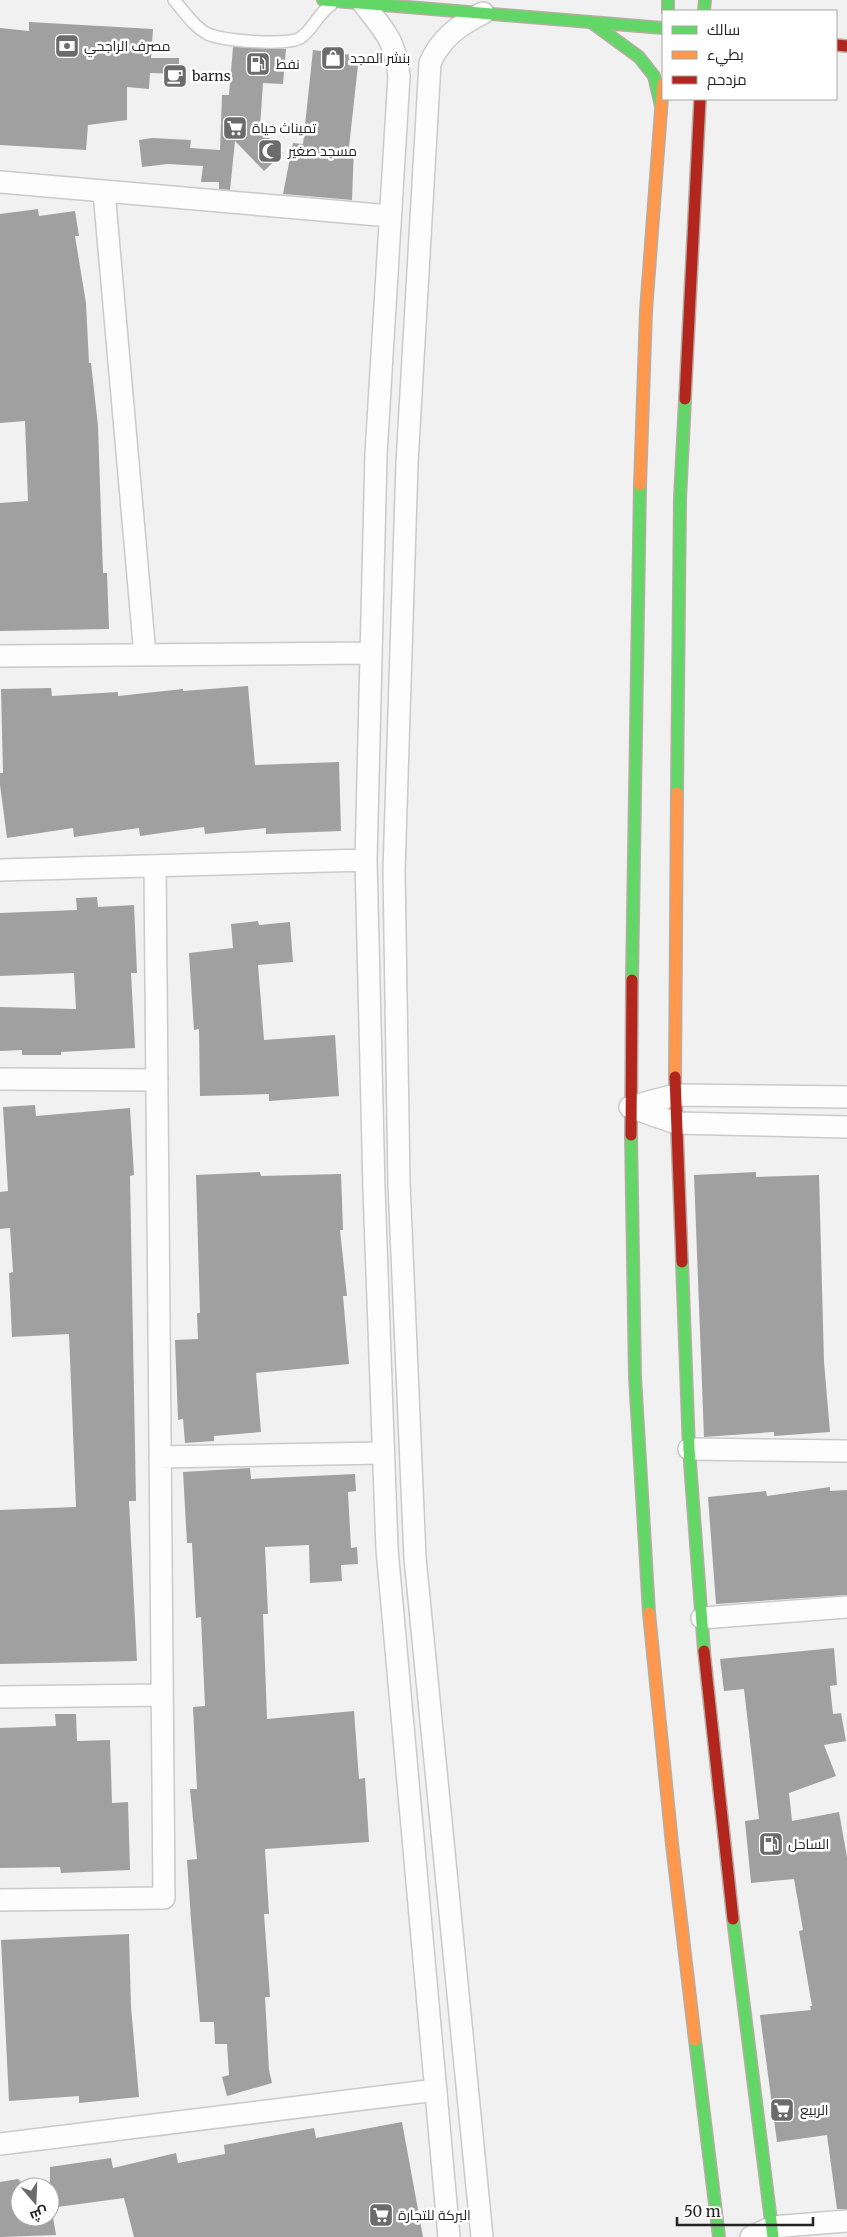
<svg xmlns="http://www.w3.org/2000/svg" width="847" height="2237" font-family="Merriweather,Cairo,serif">
	<rect width="100%" height="100%" fill="#f1f1f2"/>
	<!-- building -->
	<path fill="#a0a0a1" d="M29,22l124,7 -2,29h28v16l-29,-1 -1,16 -22,-2v33l-39,5 -2,25 -86,-5v-117l29,3z
		M233,47l53,2 -3,35 -20,-1 -3,45 23,25 -19,18 -29,-30 -5,49 -11,-1v-7h-18l2,-16 -35,-2 -26,3 -3,-27 13,-2 39,2 -1,8 30,2 2,-55h7z
		M313,50l46,6 -10,91h5l-2,53 -69,-6 10,-51 10,1z
		M38,209l1,7 36,-5 4,25h-4l11,67 3,60h2l7,63 5,147h4l2,56 -109,2v-128l28,-2 -3,-80 -25,2v-209z
		M248,686l7,79 84,-3 2,69 -75,3v-6l-61,6 -1,-7 -64,9 -1,-8 -65,9 -1,-9 -66,10 -7,-53v-12h3l-2,-84 50,-1 1,8 66,-4v4l65,-7v2z
		M97,897l1,10 36,-2 3,68h-6l4,75 -74,4v3h-39v-5l-22,1v-44l76,2 -2,-36 -74,3v-63l77,-3 -1,-12z
		M258,921l1,4 31,-3 3,40 -35,3 6,75 71,-5 4,61 -70,5v-7l-69,2 -1,-67 -5,1 -5,-77 44,-5 -2,-24z
		M35,1105l1,11 94,-8 4,67 -4,1 6,325h-7l8,160 -137,3v-154l76,-3 -7,-173 -57,3 -3,-64 4,-1 -3,-44 -10,1v-37l8,-1 -5,-84z
		M260,1172l1,4 80,-2 2,56h-3l7,66h-4l6,68 -93,9 5,59 -47,4v5l-29,2 -2,-24 -5,1 -3,-80 23,-1 -1,-26h3l-4,-138z
		M756,1172v5l63,-2 5,187 6,70 -56,4v-4l-70,5 -10,-262z
		M250,1468l1,11 104,-5 1,17 -8,1 3,56 6,-1 1,17 -17,1 1,16 -32,2 -1,-38 -44,2 3,67h-5l3,77 1,28 87,-8 5,68 6,-1 4,64 -104,7 4,65h-5l6,83h-5l4,73 3,13 -45,13 -5,-19 7,-2 -2,-31h-12l-1,-22h-14l-9,-102 -4,-60 10,-1 -7,-70h7l-4,-82 12,-1 -4,-89 -5,1 -4,-75h-5l-4,-71z
		M830,1487v4l17,-1v105l-131,9 -8,-107 58,-6 1,5z
		M834,1648l3,37 -7,1 3,28 8,-1 5,28 -22,4 12,31 -47,17 3,28 47,-9 8,45v352h-10l-10,-74 -50,7 -17,-127 51,-5 -1,-4h2l-13,-75 4,-1 -9,-51 -43,4 -6,-62 14,-2 -15,-130 -20,2 -4,-32z
		M55,1714h21l1,27 33,-1 2,63 16,-1 2,68 -69,3 -1,-6 -60,1v-140l56,-2z
		M129,1934l2,73 8,90 -60,6v-7l-70,5 -8,-161z
		M402,2122l21,115h-289l-10,-39 -74,10v-41l61,-9 2,10 63,-15 2,10 47,-9 -1,-9 90,-17 2,10z
		M18,2179l2,2v36h33l3,18 -56,2v-55z"/>
	<g fill="none" stroke-linecap="round" stroke-linejoin="round">
		<defs>
			<path id="lane" d="M174,0c10,11 19,26 32,33 13,8 82,13 94,5 13,-8 18,-25 31,-33"/>
			<path id="street" d="M363,3c22,29 32,36 36,73l-23,378 -10,406 8,329 13,360 62,688
				M0,182l390,34
				M104,192l41,463
				M0,656l371,-3
				M0,870l366,-10
				M0,1079l157,1
				M630,1107l46,16 171,4
				M630,1107l45,-12 172,2
				M689,1449l158,2
				M160,1457l223,-4
				M702,1618l145,-11
				M0,1697l162,-2
				M0,1900l164,-2 -9,-1032
				M0,2144l436,-54
				M482,2237l-67,-679 -16,-375 -5,-312 13,-408 23,-400c11,-25 29,-38 53,-50
				M751,2237l21,-10 75,-6"/>
			<path id="fast" d="M323,0l340,28
				M668,0v11
				M704,11l1,-11
				M591,22l48,35 15,19 7,30
				M677,793l3,-294 5,-100
				M632,980l8,-495
				M631,1135l4,242 14,236
				M682,1262l7,187 15,202
				M733,1919l40,318
				M695,2040l24,197"/>
			<path id="slow" d="M640,485l6,-174 17,-227
				M675,1077l2,-284
				M649,1613l23,231 23,196"/>
			<path id="jam" d="M836,45l11,1
				M685,399l15,-300
				M675,1077l7,185
				M631,1135l1,-155
				M704,1651l29,268"/>
		</defs>
		<!-- lane casing -->
		<use href="#lane" stroke="#cacaca" stroke-width="14"/>
		<!-- street casing -->
		<use href="#street" stroke="#cacaca" stroke-width="24"/>
		<!-- fast casing -->
		<use href="#fast" stroke="#b5ada2" stroke-width="14"/>
		<!-- slow casing -->
		<use href="#slow" stroke="#b5ada2" stroke-width="14"/>
		<!-- jam casing -->
		<use href="#jam" stroke="#b5ada2" stroke-width="14"/>
		<!-- lane -->
		<use href="#lane" stroke="#fdfdfd" stroke-width="11"/>
		<!-- street -->
		<use href="#street" stroke="#fdfdfd" stroke-width="21"/>
		<!-- fast -->
		<use href="#fast" stroke="#63d668" stroke-width="11"/>
		<!-- slow -->
		<use href="#slow" stroke="#ff974d" stroke-width="11"/>
		<!-- jam -->
		<use href="#jam" stroke="#b3261e" stroke-width="11"/>
	</g>
	<!-- icons -->
	<defs>
		<symbol id="bank-square" viewBox="-11 -11 22 22"><rect x="-9" y="-9" width="18" height="18" rx="4" fill="#6b6b6c" stroke="#fff"/><path d="M-6-4H6V4H-6ZM0-2.3a2.3 2.3 0 1 0 0 4.6a2.3 2.3 0 1 0 0-4.6Z" fill="#fff"/></symbol>
		<symbol id="shop-square" viewBox="-11 -11 22 22"><rect x="-9" y="-9" width="18" height="18" rx="4" fill="#6b6b6c" stroke="#fff"/><path d="M-5-2.5h2.3a2.7 3.5 0 0 1 5.4 0H5L5.5 6h-11ZM-1.5-2.5h3a1.5 2.3 0 0 0-3 0Z" fill="#fff"/></symbol>
		<symbol id="fuel-square" viewBox="-11 -11 22 22"><rect x="-9" y="-9" width="18" height="18" rx="4" fill="#6b6b6c" stroke="#fff"/><path d="M-5.5-6h7V0h2V4h1.3V-2.5L3-4.5l.8-.8L6-3V5H2.5V1h-1V6h-7ZM-4.2-4.7v3.2H.2V-4.7Z" fill="#fff"/></symbol>
		<symbol id="cafe-square" viewBox="-11 -11 22 22"><rect x="-9" y="-9" width="18" height="18" rx="4" fill="#6b6b6c" stroke="#fff"/><path d="M-5.5-4.5H6V0H3Q3 3.5 0 3.5H-2.5Q-5.5 3.5-5.5 0ZM3-3.2v2h1.7v-2ZM-6 4.5H4V6H-6Z" fill="#fff"/></symbol>
		<symbol id="supermarket-square" viewBox="-11 -11 22 22"><rect x="-9" y="-9" width="18" height="18" rx="4" fill="#6b6b6c" stroke="#fff"/><path d="M-6-5.5h2.5l.6 2H6L4.5 2H-2.5L-4.4-4H-6ZM-1.5 3.2a1.3 1.3 0 1 0 .1 0ZM3 3.2a1.3 1.3 0 1 0 .1 0Z" fill="#fff"/></symbol>
		<symbol id="mosque-square" viewBox="-11 -11 22 22"><rect x="-9" y="-9" width="18" height="18" rx="4" fill="#6b6b6c" stroke="#fff"/><path d="M3.5-4.9A6 6 0 1 0 3.5 4.9A5 5 0 1 1 3.5-4.9Z" fill="#fff"/></symbol>
	</defs>
	<g fill-rule="evenodd">
		<use href="#bank-square" x="53" y="32" width="28" height="28"/>
		<use href="#shop-square" x="319" y="44" width="28" height="28"/>
		<use href="#fuel-square" x="244" y="50" width="28" height="28"/>
		<use href="#cafe-square" x="161" y="62" width="28" height="28"/>
		<use href="#supermarket-square" x="221" y="114" width="28" height="28"/>
		<use href="#mosque-square" x="256" y="137" width="28" height="28"/>
		<use href="#fuel-square" x="757" y="1830" width="28" height="28"/>
		<use href="#supermarket-square" x="768" y="2096" width="28" height="28"/>
		<use href="#supermarket-square" x="367" y="2201" width="28" height="28"/>
	</g>
	<g text-anchor="middle" stroke-width="5" stroke-linejoin="round" paint-order="stroke">
		<!-- poi labels -->
		<g font-size="14" fill="#232324" stroke="#fff" text-anchor="start">
			<text x="84" y="51">مصرف الراجحي</text>
			<text x="350" y="63">بنشر المجد</text>
			<text x="276" y="69">نفط</text>
			<text x="192" y="81">barns</text>
			<text x="252" y="133">تميناث حياة</text>
			<text x="288" y="156">مسجد صغير</text>
			<text x="788" y="1849">الساحل</text>
			<text x="800" y="2115">الربيع</text>
			<text x="398" y="2220">البركة للتجارة</text>
		</g>
	</g>
	<!-- legend -->
	<rect x="662" y="10" width="175" height="90" fill="#ffffff" stroke="#a7a7a7"/>
	<rect x="672" y="26" width="25" height="8" fill="#63d668" stroke="#a7a7a7"/>
	<text x="707" y="35" font-size="15" fill="#232324">سالك</text>
	<rect x="672" y="51" width="25" height="8" fill="#ff974d" stroke="#a7a7a7"/>
	<text x="707" y="60" font-size="15" fill="#232324">بطيء</text>
	<rect x="672" y="76" width="25" height="8" fill="#b3261e" stroke="#a7a7a7"/>
	<text x="707" y="85" font-size="15" fill="#232324">مزدحم</text>
	<!-- north arrow -->
	<g transform="translate(35 2202) rotate(161)"><circle r="24" fill="#ffffff" stroke="#a7a7a7"/>
	<path d="M0-4L9 19L0 12L-9 19Z" fill="#6b6b6c"/>
	<text y="-8" font-size="14" font-weight="bold" text-anchor="middle" fill="#232324">ش</text>
	</g>
	<!-- scale -->
	<path d="M677 2217v8h136v-8" fill="none" stroke="#232324" stroke-width="2.5"/>
	<text x="684" y="2217" font-size="15" fill="#232324" stroke="#ffffff" stroke-width="4" paint-order="stroke">50 m</text>
</svg>
